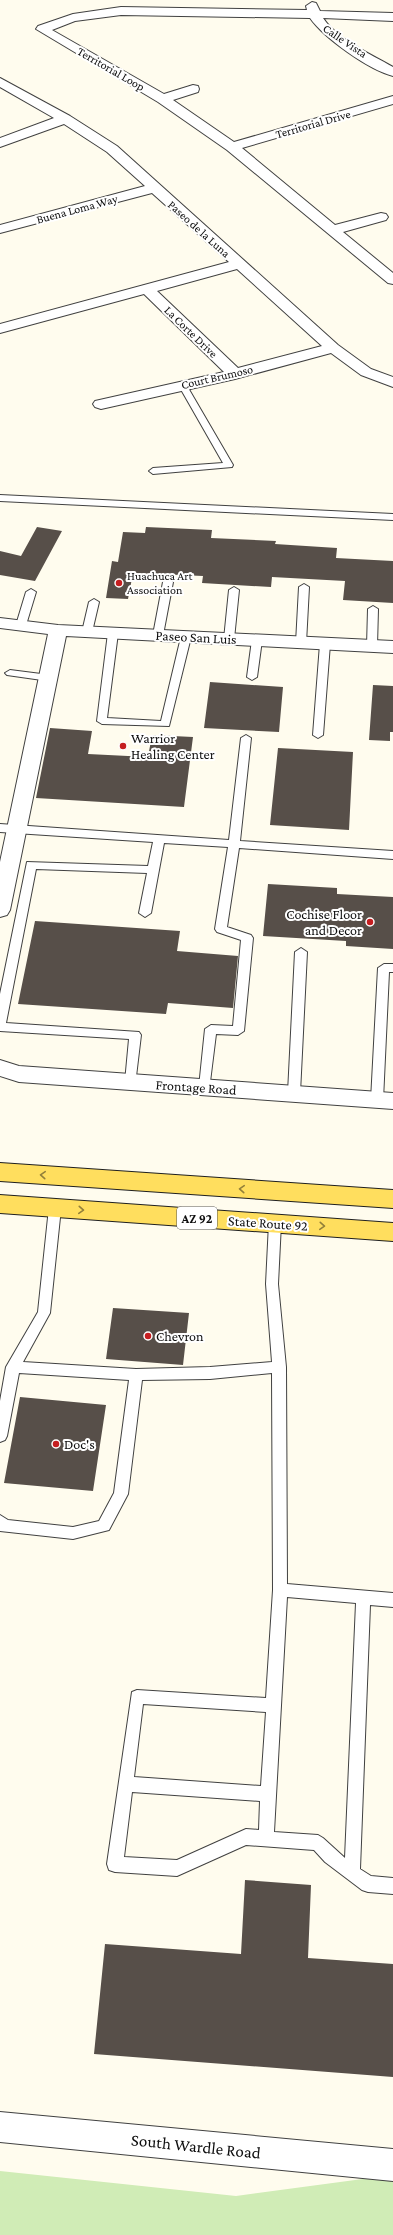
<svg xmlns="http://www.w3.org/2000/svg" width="393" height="2235" font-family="'Crimson Pro',serif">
	<rect width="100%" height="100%" fill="#fffcee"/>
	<!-- green -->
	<path fill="#d0ecb6" d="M0,2171l236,25 149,-20 8,1v58h-393z"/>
	<!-- building -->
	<path fill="#574f49" d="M37,527l25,4 -27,50 -35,-6v-24l21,5z
		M146,527l66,3 -1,8 65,3 -1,3 62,4 -1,10 57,3v42l-50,-3 2,-19 -73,-4 -1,10 -69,-4 1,-7 -70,-3 -5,26 -22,-1 6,-37 6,1 5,-30 22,1z
		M210,682l73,5 -4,45 -75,-4z
		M373,685l20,1v46h-3v9l-21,-1z
		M50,728l42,3 -4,23 60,3 4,-22 41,2 -9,70 -148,-9z
		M278,748l75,4 -4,78 -79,-5z
		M268,884l69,4v6l56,3v52l-47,-3v-5l-83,-5z
		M35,921l145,10 -3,20 61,5 -5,52 -65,-5 -2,11 -148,-10z
		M113,1308l76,5 -6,52 -77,-6z
		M20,1397l86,8 -13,86 -89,-8z
		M245,1880l66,5 -3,73 85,6v113l-299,-23 11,-110 136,10z"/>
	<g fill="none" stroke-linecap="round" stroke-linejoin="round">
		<defs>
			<path id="service" d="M183,383l4,3 46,79 -1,2 -79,7 -4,-3 4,-3 70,-5 -44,-77z
				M0,495l393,19v6l-393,-19z
				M168,579l5,3 -10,53 -5,3 -5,-3 10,-53z
				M304,584l5,3 -3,56 -5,3 -5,-3 3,-56z
				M234,587l5,3 -5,49 -5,3 -5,-3 5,-49z
				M31,589l5,3 -10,33 -5,3 -3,-1 -2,-2 10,-33z
				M94,599l5,3 -7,30 -5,3 -5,-3 7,-30z
				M373,606l5,3 -1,37 -5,3 -5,-3 1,-37z
				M113,630l5,3 -11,85 54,3 20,-84 5,-3 5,3 -22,89 -67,-2 -5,-3 11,-88z
				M257,637l5,3 -5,37 -5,3 -5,-3 5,-37z
				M325,641l5,3 -7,91 -5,3 -5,-3 7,-91z
				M10,670l39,5 5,3 -5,3 -42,-6 -2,-2z
				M246,735l5,3 -11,103 153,10v8l-154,-11 -12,79 24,8 2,3 -9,93 -6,4 -22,-1 -7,56h-8l-2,-3 6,-58 6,-4 22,1 8,-86 -24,-8 -2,-3 13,-82 -64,-4 -13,70 -6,4 -6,-4 8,-40 -111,-4 -30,154 133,9 2,3 -6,50 -4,1 -6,-4 4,-43 -129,-8v-37l27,-132 121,4 5,-24 -153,-10v-8l229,16 12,-102z
				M301,948l6,4 -7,141 -6,5 -6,-5 7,-141z
				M384,964h9v8h-4l-6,128 -6,5 -6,-5 7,-132z
				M55,1203l4,2 2,3 -11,105 -27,49 113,7 74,-2 62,-5 -6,-78 3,-61 2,-4h8l2,4 -3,61 8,83 1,217 106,9v14l-23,-2 -10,264 11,7 22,2v16l-25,-2 -6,-2 -37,-28 -11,-12 -68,-5 -69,31 -62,-4 -6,-2 -2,-6 25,-172 5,-2 129,8 7,-108 -1,-217 -62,6 -68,1 -14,114 -19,36 -36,9 -73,-8v-16l8,5 65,7 26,-6 15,-28 15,-113 -110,-7 -12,63 -2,4 -5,2v-41l6,-34 32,-55 11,-104 2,-3zM287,1597l69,6 -11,255 -22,-20 -5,-3 -44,-3zM143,1704l123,8 -5,74 -127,-9zM132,1792l128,9 -1,29 -13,-1 -69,31 -53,-3z"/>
			<path id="minor" d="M312,2l4,1 4,8 73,2v8l-70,-3c16,23 46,35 70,49v9c-24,-6 -69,-38 -83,-58l-189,-3 -46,6 -23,9 112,64 29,-9 5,1 1,3 -1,3 -25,8 61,42 159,-46v8l-151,44 93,77 46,-12 5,1 2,3 -2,3 -43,12 50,41v11l-5,-1 -161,-133 -69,-48 -122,-73 2,-3 35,-12 48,-7 186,3 -1,-4z
				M0,78l70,38 47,30 221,199 33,24 22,8v10l-32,-12 -30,-22 -96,26 -134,30 -6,-2 -2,-3 2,-3 129,-29 -80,-78 -144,39v-9l229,-62 -77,-69 -152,40v-8l145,-39 -38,-34 -43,-28 -64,23v-9l54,-20 -54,-31zM237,269l85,77 -84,22 -81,-77z
				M0,618l58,7 335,16v12l-327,-17 -56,274 -3,5 -7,2v-55l48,-228 -48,-6z
				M0,1060l19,6 374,27v16l-374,-27 -19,-6z
				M0,2112l393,37v32l-393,-39z"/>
			<path id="primary" d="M0,1163l393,27v18l-393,-27z
				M0,1195l393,28v18l-393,-28z"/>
		</defs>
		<!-- service casing -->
		<use href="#service" stroke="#414141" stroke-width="2"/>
		<!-- minor casing -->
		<use href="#minor" stroke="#414141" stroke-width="2"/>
		<!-- primary casing -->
		<use href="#primary" stroke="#1f1f1f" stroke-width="2"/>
		<!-- service -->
		<use href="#service" fill="#fff" fill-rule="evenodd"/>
		<!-- minor -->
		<use href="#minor" fill="#fff" fill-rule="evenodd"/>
		<!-- primary -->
		<use href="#primary" fill="#ffde5e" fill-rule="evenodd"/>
	</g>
	<!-- one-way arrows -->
	<defs><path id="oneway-chevron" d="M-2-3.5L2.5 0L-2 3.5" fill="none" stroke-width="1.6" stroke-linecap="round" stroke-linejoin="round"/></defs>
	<g stroke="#93803a">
		<use href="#oneway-chevron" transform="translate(43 1175) rotate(-176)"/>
		<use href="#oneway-chevron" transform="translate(242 1189) rotate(-176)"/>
		<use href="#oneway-chevron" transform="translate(81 1210) rotate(4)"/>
		<use href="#oneway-chevron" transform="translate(322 1226) rotate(4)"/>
	</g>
	<!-- markers -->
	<g fill="#c51e20" stroke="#fff" stroke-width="1.5">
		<circle cx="119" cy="583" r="4"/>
		<circle cx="123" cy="746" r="4"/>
		<circle cx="370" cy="922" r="4"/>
		<circle cx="148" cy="1336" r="4"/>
		<circle cx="56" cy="1444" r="4"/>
	</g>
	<g text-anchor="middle" stroke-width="4" stroke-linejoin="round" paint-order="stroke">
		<!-- far-street labels -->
		<g font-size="12" fill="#0e0e0e" stroke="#fff">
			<text transform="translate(345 41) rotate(34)" y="4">Calle Vista</text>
			<text transform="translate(111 69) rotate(30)" y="4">Territorial Loop</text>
			<text transform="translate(313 124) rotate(-16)" y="4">Territorial Drive</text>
			<text transform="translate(77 209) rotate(-15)" y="4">Buena Loma Way</text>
			<text transform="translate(199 229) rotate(42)" y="4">Paseo de la Luna</text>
			<text transform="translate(191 332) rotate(44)" y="4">La Corte Drive</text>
			<text transform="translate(217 377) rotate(-13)" y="4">Court Brumoso</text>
		</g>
		<!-- far-poi labels -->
		<g font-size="12" fill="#0e0e0e" stroke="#fff" text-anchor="start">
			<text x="127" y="580">Huachuca Art<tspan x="127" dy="14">Association</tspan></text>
		</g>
		<!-- shield labels -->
		<rect fill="#fff" stroke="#565656" stroke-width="1" x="177" y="1207" width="40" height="22" rx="3"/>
		<g font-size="13" font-weight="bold" fill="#0e0e0e">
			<text x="197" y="1223">AZ 92</text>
		</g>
		<!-- street labels -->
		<g font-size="14" fill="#0e0e0e" stroke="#fff">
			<text transform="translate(196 637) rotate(3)" y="5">Paseo San Luis</text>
			<text transform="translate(196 1087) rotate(4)" y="5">Frontage Road</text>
			<text transform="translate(268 1223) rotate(4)" y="5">State Route 92</text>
		</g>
		<!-- poi labels -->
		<g font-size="14" fill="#0e0e0e" stroke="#fff" text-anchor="start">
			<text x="131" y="743">Warrior<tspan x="131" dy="16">Healing Center</tspan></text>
			<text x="362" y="919" text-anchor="end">Cochise Floor<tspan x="362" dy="16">and Decor</tspan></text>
			<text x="156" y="1341">Chevron</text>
			<text x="64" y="1449">Doc's</text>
		</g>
		<!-- near-street labels -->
		<g font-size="17" fill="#0e0e0e" stroke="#fff">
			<text transform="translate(196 2146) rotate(6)" y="6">South Wardle Road</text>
		</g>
	</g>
</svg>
